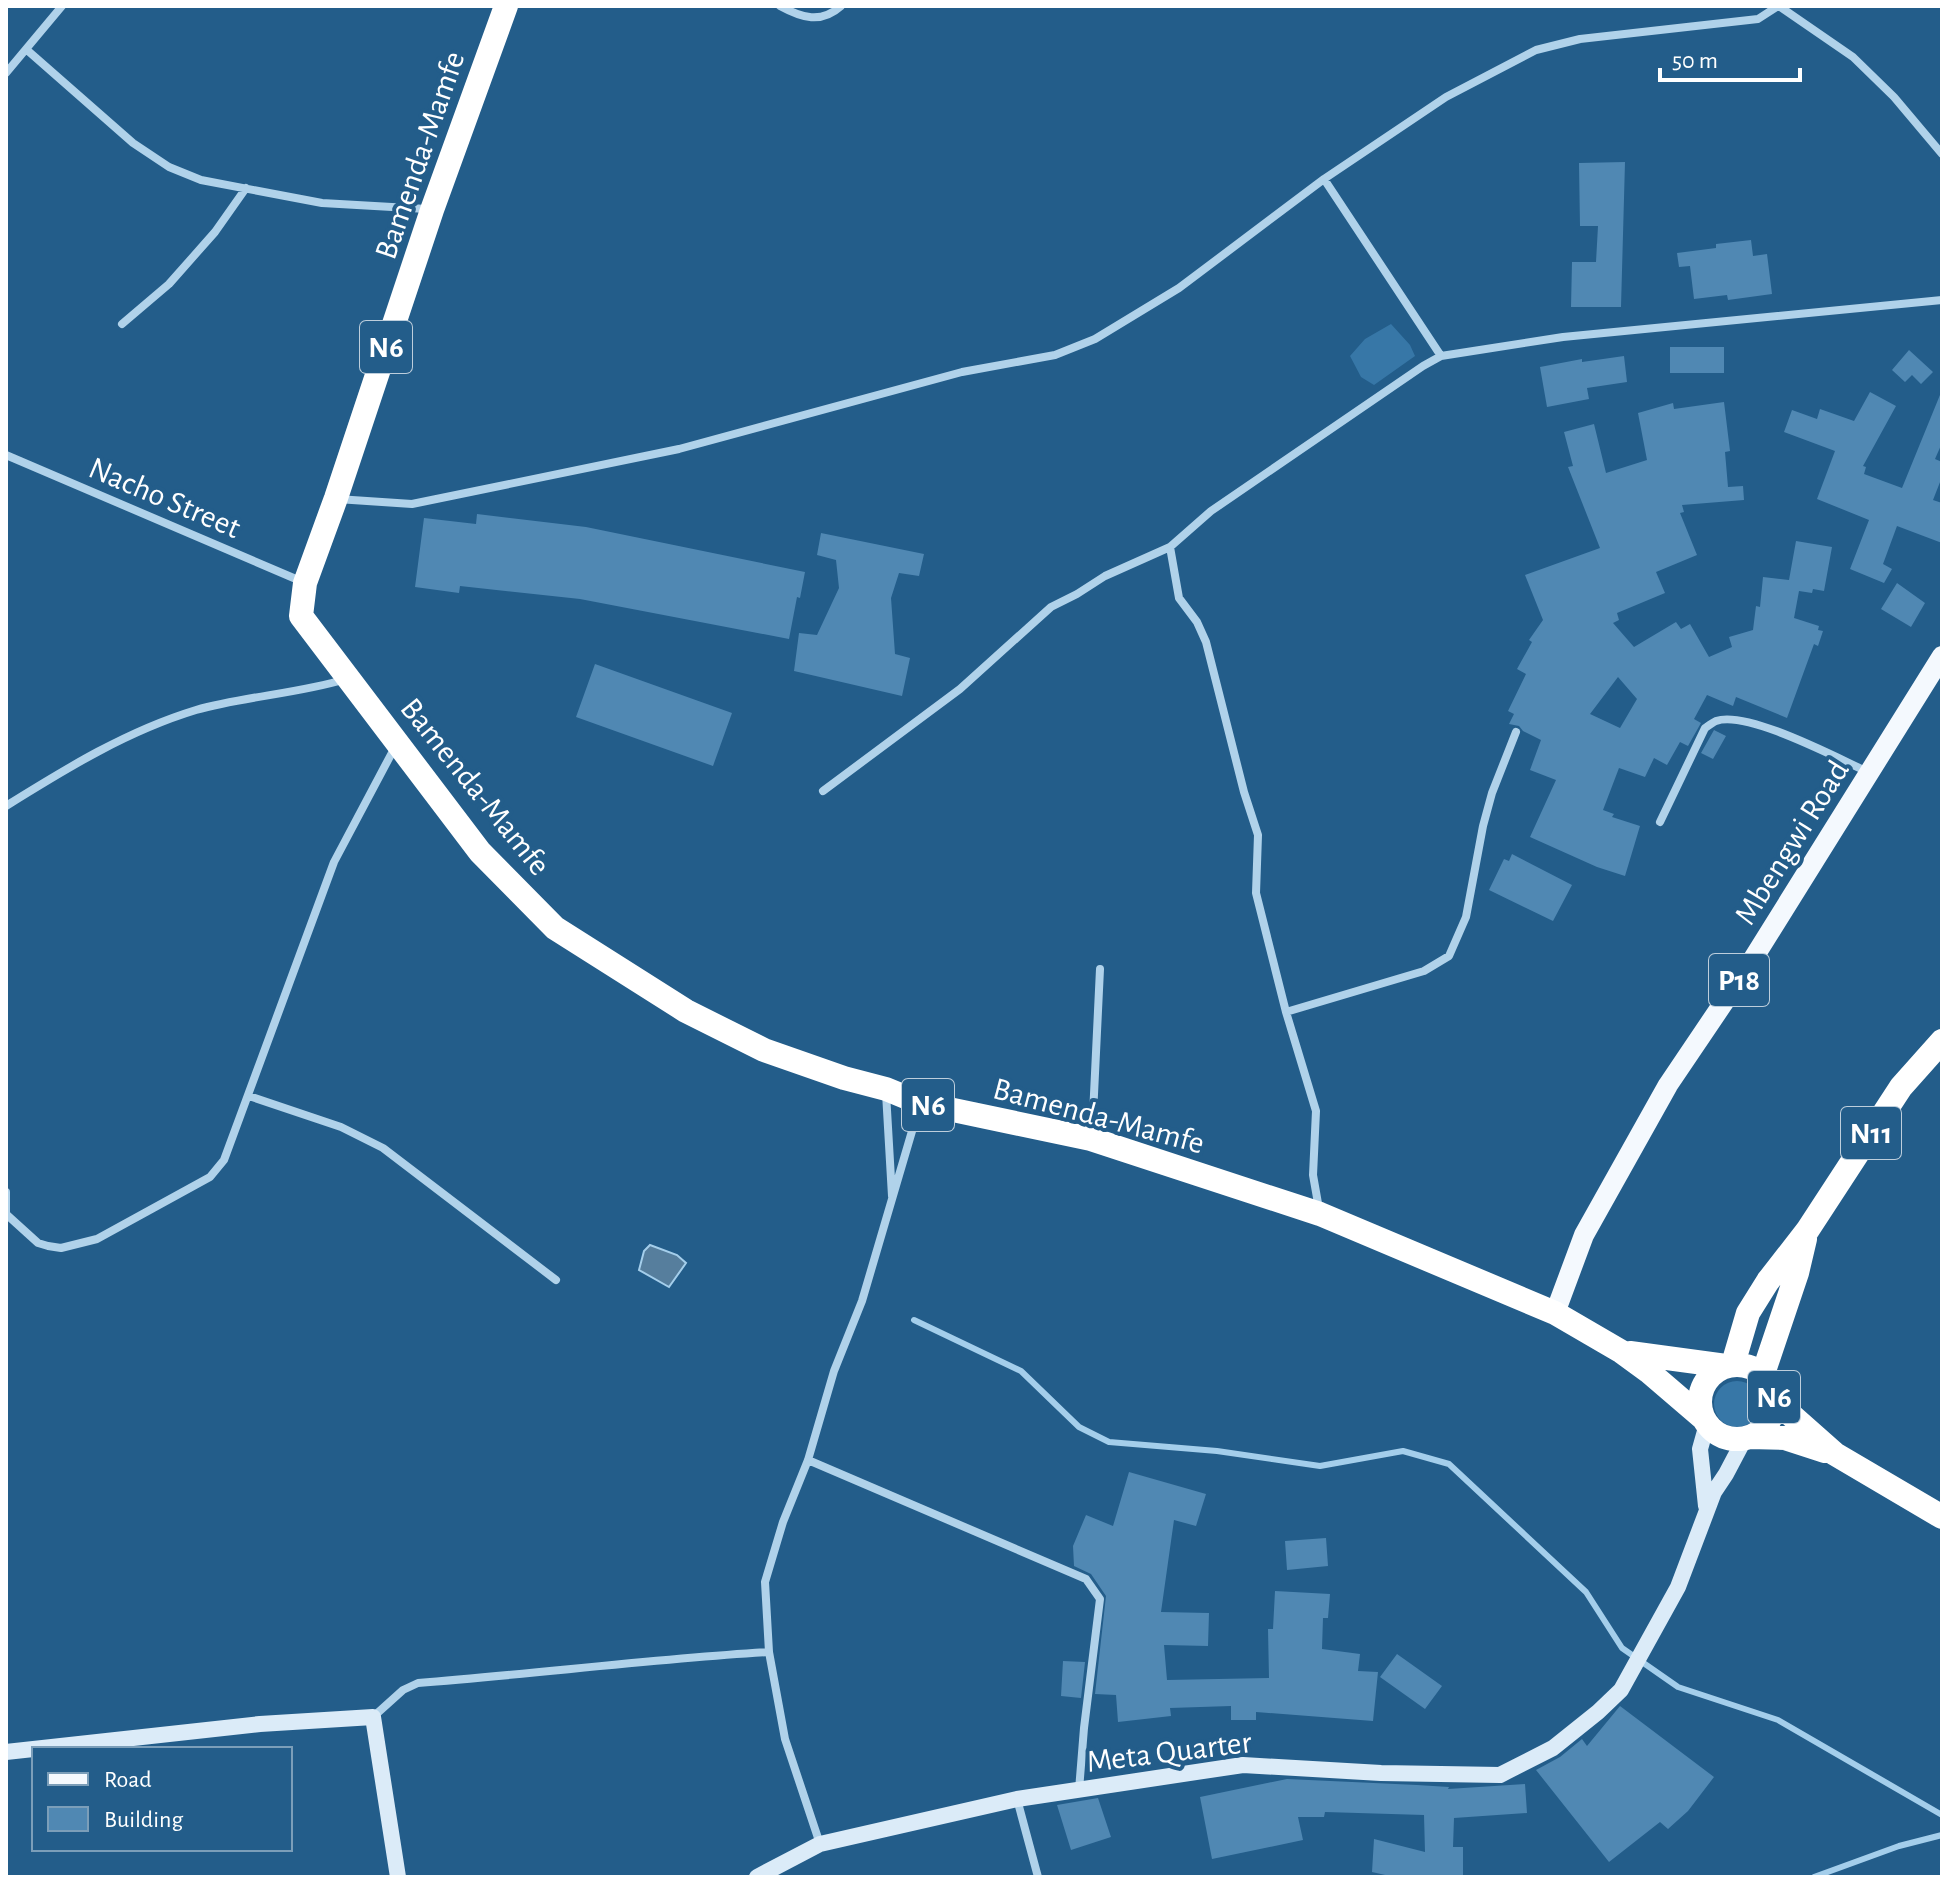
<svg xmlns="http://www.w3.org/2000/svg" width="1948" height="1883" font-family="'Alegreya Sans',sans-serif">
	<rect width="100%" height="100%" fill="#235d8a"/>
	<!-- green -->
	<path fill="#3777a7" d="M1391,324l19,21 5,11 -41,29 -13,-8 -11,-21 15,-17z
		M1714 1404a23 23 0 1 1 46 0a23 23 0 1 1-46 0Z"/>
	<!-- water -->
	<path fill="#567e9d" stroke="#a4ceeb" stroke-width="2" d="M650,1245l27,10 9,8 -17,24 -30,-17 5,-19z"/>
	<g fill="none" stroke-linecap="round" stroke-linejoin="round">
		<!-- stream -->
		<path stroke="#a4ceeb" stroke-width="6" d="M914,1320l107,51 58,56 30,15 108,9 103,15 83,-15 46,13 137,128 36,56 56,39 100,33 164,95
			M1814,1877l85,-31 43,-11"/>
	</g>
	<!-- building -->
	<path fill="#5088b3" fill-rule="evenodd" d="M1625,162l-4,145h-50l1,-45h24l2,-36h-18l-1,-63z
		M1751,240l2,16 14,-2 5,40 -44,6 -1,-5 -33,4 -4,-33 -11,1 -2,-14 39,-5v-4z
		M1670,347h54v26h-54z
		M1909,350l24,22 -12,12 -9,-9 -7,7 -13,-12z
		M1624,356l3,26 -40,6 2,11 -42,8 -7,-40 42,-8v3z
		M1942,390v53l-7,16 7,3v15l-9,23 9,3v40l-45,-17 -14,38 9,5 -8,14 -34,-14 19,-49 -52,-21 18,-48 -51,-19 8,-22 25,9 3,-10 34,12 16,-29 26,14 -33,60 3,1 -2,7 38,14z
		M1724,402l6,49 -5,1 3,35 15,-1 1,14 -62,5 2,7 -4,1 17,42 -41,17 9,21 -48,20 2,7 -6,3 21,24 42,-25 5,7 9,-5 19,33 23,-10 -3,-10 24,-7 3,-24 4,1 3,-30 26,3 7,-39 36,6 -8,44 -11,-2 -1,4 -13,-2 -5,27 25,8 -1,4 5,1 -5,15 -4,-2 -27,74 -51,-21 -3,9 -26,-11 -13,24 7,4 -13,23 -8,-4 -13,23 -13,-7 -9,19 -26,-9 -16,42 11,4 -2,3 28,9 -15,50 -28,-9 -67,-30 26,-57 -26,-10 11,-30 -18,-9 -4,-5 -10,-2 5,-10 -6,-3 18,-37 -9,-5 15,-27 -3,-2 14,-20 -18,-45 75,-27 -32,-81 5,-1 -9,-34 30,-8 12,49 41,-13 -9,-47 35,-10 1,6zM1618,677l19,22 -17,29 -30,-14z
		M477,514l109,13 219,45 -5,26 -3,-1 -8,42 -209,-40 -120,-13 -1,7 -44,-6 9,-69 52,6z
		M821,533l103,21 -5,22 -20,-3 -8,25 4,56 15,4 -8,38 -108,-25 5,-38 18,2 22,-47 -3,-28 -19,-5z
		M1897,583l28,20 -14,24 -30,-18z
		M595,664l137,49 -19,53 -137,-49z
		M1714,730l12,6 -13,23 -12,-6z
		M1512,854l60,31 -19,36 -64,-31 15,-31 5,2z
		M1129,1472l77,22 -10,32 -22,-6 -13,92 48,1 -1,33 -44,-1 3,35 102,-2 -1,-49h5l2,-38 55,3 -2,24h-5l-1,31 38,5 -2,17 20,1 -5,49 -117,-9v8h-25v-14l-61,2 1,8 -53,6 -2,-27 -21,-1 11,-98 -15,-22 -17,-8 -1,-20 13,-31 27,11z
		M1326,1538l2,28 -41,4 -2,-29z
		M1397,1654l45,32 -17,23 -45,-32z
		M1063,1661l22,1 -4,36 -20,-2z
		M1620,1706l94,71 -26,34 -20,18 -8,-7 -51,40 -73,-92 24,-13 22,-18 5,7z
		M1287,1779l130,6 32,2 -1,2 77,-5 2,29 -73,5 -1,29h10v30h-69l-22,-5 2,-33 51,13 -1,-37 -99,-3 -1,5h-26l5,23 -91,19 -12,-62z
		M1098,1798l13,39 -40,13 -14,-45z"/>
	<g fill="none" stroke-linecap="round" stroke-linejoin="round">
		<!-- street -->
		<path stroke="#b0d2ea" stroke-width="8" d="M780,6c22,12 41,18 61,0
			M1779,6l74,51 41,40 48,57
			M27,50l106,93 36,24 32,13 121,23 105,6
			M6,73l56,-67
			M1324,179l122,-82 90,-47 44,-11 178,-20 20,-13
			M122,324l47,-40 46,-52 31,-44
			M6,455l297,127
			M337,499l75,5 267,-55 283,-77 93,-17 40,-16 84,-51 145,-109 117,177
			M1170,547l9,51 18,24 9,20 38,150 14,43 -2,58 30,119 30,99 -3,64 6,34
			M823,791l137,-102 91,-82 26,-13 28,-18 65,-29 41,-36 212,-145 18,-10 122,-19 379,-37
			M6,806c61,-38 121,-75 190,-96 49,-14 101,-16 150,-31
			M1660,822l45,-94c3,-2 7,-5 11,-7 31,-11 121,37 152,51
			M1286,1012l138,-41 25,-15 17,-39 17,-91 9,-33 24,-61
			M886,1093l6,103
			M249,1096l92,31 42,21 173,132
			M1092,1136l8,-167
			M6,1192v23
			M6,1214l32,29 10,3 13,2 36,-9 113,-62 14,-17 110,-298 61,-115
			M808,1460l278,119 14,20 -16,129 -5,62
			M373,1717l30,-27 15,-7c117,-9 234,-24 351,-31
			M1017,1799l21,78
			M820,1844l-35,-105 -16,-87 -4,-70 18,-60 25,-62 26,-89 28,-70 58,-197"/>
		<!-- secondary -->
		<path stroke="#dbebf8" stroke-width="16" d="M1706,1506l-6,-57 7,-25
			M6,1752l254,-28 113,-7 25,160
			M757,1877l63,-33 197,-45 226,-34 138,8 119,2 53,-27 45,-36 23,-22 57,-103 36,-95 12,-18 19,-36"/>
		<!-- primary -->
		<path stroke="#f4f9fe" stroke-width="20" d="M1555,1313l29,-78 84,-150 83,-123 191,-306"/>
		<!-- highway -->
		<path stroke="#fff" stroke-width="24" d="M506,6l-74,204 -96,288 -31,85 -4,33 179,236 75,76 131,83 78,39 80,28 42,11 34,14 171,36 229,75 235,99 67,39 26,19 56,48
			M1630,1353l96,13
			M1733,1364l15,-51 20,-32 39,-50 94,-144 41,-46
			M1700 1402a37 37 0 1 1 74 0a37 37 0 1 1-74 0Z
			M1763,1374l34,-101 8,-34
			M1774,1400l61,54 107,63
			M1749,1437l36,1 40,13"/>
	</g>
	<g text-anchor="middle" stroke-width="8" stroke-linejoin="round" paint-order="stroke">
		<!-- shield labels -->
		<g fill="#235d8a" stroke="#bdcedc" stroke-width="2">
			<rect x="360" y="321" width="52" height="52" rx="6"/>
			<rect x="1709" y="954" width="60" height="52" rx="6"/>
			<rect x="902" y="1079" width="52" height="52" rx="6"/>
			<rect x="1841" y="1107" width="60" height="52" rx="6"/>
			<rect x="1748" y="1371" width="52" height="52" rx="6"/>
		</g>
		<g font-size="30" font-weight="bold" fill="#fff">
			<text x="386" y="357">N6</text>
			<text x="1739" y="990">P18</text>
			<text x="928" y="1115">N6</text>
			<text x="1871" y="1143">N11</text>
			<text x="1774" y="1407">N6</text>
		</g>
		<!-- street labels -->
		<g font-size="32" fill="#fff" stroke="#235d8a">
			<text transform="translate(419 155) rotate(-71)" y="11">Bamenda-Mamfe</text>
			<text transform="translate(165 497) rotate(23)" y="11">Nacho Street</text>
			<text transform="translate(476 786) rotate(51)" y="11">Bamenda-Mamfe</text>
			<text transform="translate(1791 842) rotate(-58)" y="11">Mbengwi Road</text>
			<text transform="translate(1099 1115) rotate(15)" y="11">Bamenda-Mamfe</text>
			<text transform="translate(1169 1751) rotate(-7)" y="11">Meta Quarter</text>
		</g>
	</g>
	<!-- border -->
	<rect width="1948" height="1883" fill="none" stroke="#ffffff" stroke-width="16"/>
	<!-- legend -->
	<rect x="32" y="1747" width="260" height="104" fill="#235d8a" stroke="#7b9eb9" stroke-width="2"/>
	<rect x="48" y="1773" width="40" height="12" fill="#f4f9fe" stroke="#7b9eb9" stroke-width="2"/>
	<text x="104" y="1787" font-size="24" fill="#ffffff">Road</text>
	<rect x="48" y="1807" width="40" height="24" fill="#5088b3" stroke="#7b9eb9" stroke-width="2"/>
	<text x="104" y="1827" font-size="24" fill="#ffffff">Building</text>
	<!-- scale -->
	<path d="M1660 68v12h140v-12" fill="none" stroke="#ffffff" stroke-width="4"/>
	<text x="1672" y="68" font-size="24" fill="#ffffff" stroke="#235d8a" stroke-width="6" paint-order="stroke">50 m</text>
</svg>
